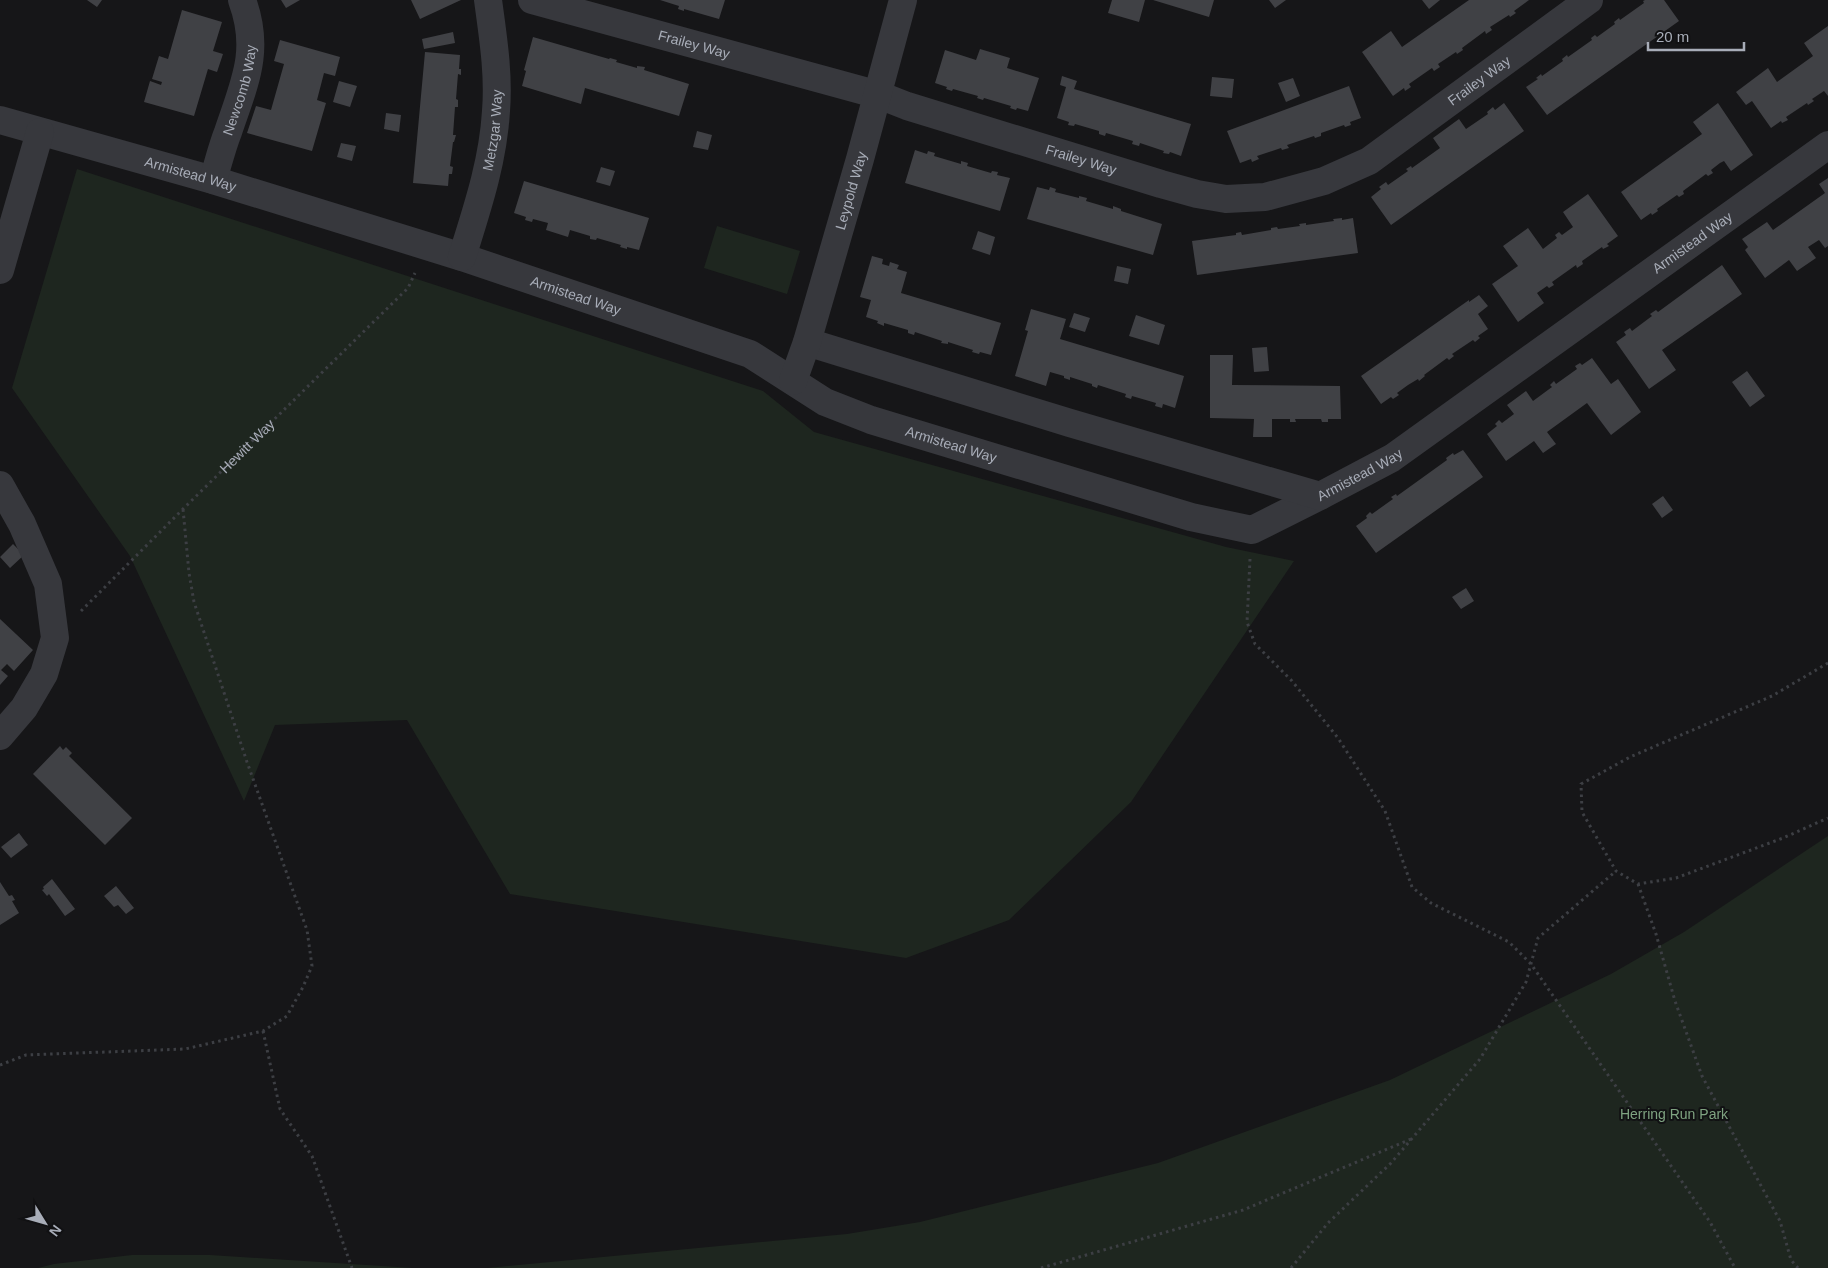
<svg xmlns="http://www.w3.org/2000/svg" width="1828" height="1268" font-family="Helvetica,sans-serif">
	<rect width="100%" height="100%" fill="#161618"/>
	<!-- green -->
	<path fill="#1e261f" d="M77,169l686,222 51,41 412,115 68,14 -163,241 -122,118 -103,38 -396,-64 -103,-174 -132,5 -31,76 -114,-245 -118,-168z
		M717,226l83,25 -13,43 -83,-26z
		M1828,836v432h-1341l360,-34 73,-12 238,-59 232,-83 221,-106 73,-42z
		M132,1255h78l203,13h-375l16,-4z"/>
	<!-- building -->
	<path fill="#404145" d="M87,0h15l-5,7z
		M281,0h19l-14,8z
		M411,0h50l-41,19z
		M660,0h65l-6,19 -35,-10v2l-6,-2 1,-3z
		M1112,0h33l-6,22 -31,-9z
		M1153,0h61l-5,17z
		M1269,0h17l-11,8z
		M1422,0h18l-11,9z
		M1469,0h60l-15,11 2,2 -6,4 -1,-2 -19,12 2,3 -6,4 -1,-3 -23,17 1,2 -6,4 -1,-2 -18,12 2,3 -6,4 -2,-3 -23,16 2,3 -6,4 -1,-3 -11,8 -31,-44 29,-21 11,16z
		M1645,0h19l15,21 -132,94 -21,-28 12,-8 -2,-1 5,-4 1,2 21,-15 -1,-2 5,-4 1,2 24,-17 -1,-2 4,-3 2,2 18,-13 -1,-2 5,-4 1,2 24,-17 -1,-2z
		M182,10l40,12 -9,29 10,3 -6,18 -9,-3 -14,47 -50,-14 6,-21 11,4 1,-3 -10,-3 7,-23 9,3z
		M1828,26v70l-4,-5 -12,8 2,2 -6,4 -1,-2 -21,14 2,3 -6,3 -1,-2 -10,7 -19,-27 -6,4 -10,-13 32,-24 9,14 36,-26 -9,-13z
		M453,32l2,11 -31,6 -2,-10z
		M533,37l76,22 1,-1 7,2 -1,2 21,6v-2l8,1 -1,3 45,14 -10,32 -94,-28 -4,16 -59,-18 4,-15 -2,-1z
		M280,40l60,17 -5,19 -11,-3 -7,27 9,3 -14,48 -65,-18 9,-27 15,4 13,-46 -10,-3z
		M980,49l30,9 -3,10 32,10 -11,33 -11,-3 -1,2 -6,-2 1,-2 -27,-8 -1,2 -6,-2 1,-2 -25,-7 -1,2 -6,-2 1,-2 -12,-4 10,-33 31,10z
		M425,52l35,3 -1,14h2v6l-3,-1 -2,25 2,1v7h-3l-2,28h3l-2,7h-1l-3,24 3,1 -1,7h-3l-1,12 -35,-3z
		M1062,76l15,5 -3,8 117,35 -10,32 -11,-4 -1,2 -6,-1 1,-2 -24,-8 -1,3 -7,-2 1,-3 -27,-8 -1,3 -6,-2v-3l-24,-7 -1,2 -6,-1 1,-3 -12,-4 9,-31 -6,-2z
		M1212,77l22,2 -2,19 -22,-2z
		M1293,78l7,18 -14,6 -8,-19z
		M339,81l18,5 -7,21 -17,-5z
		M1349,86l12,32 -11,4 1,3 -6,2 -1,-2 -23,8v3l-6,2 -1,-2 -27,9 2,3 -7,2 -1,-2 -24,8 2,3 -7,3 -1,-3 -11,4 -13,-32z
		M1504,103l20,28 -133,94 -20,-28 10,-8 -2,-2 7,-5 2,3 20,-14 -2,-2 5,-3 1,2 28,-20 -7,-10 26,-19 7,10 22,-15 -1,-2 6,-5 2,3z
		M1718,103l35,52 -22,16 -7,-10 -4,2 -9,7 2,3 -5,3 -2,-2 -23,17 1,3 -5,3 -2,-2 -20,14 1,2 -6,4 -1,-2 -10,7 -20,-28 81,-58 -9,-12z
		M386,113l15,2 -2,17 -15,-3z
		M697,131l15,4 -4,15 -15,-3z
		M341,143l15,3 -4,15 -15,-4z
		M915,150l12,4 1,-3 7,2 -1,3 27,8v-3l7,2 -1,3 24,7 1,-2 6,1 -1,3 13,3 -10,33 -95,-28z
		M601,167l14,4 -5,15 -14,-4z
		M1828,178v68l-3,2 -6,-8 -11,7 8,11 -19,13 -8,-11 -24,18 -20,-28 3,-3 -6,-8 25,-17 6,8 52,-37 -6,-9z
		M524,181l125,37 -10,32 -12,-3v2l-7,-2 1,-2 -24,-7 -1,2 -6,-1v-3l-20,-6 -2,7 -22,-7 2,-7 -15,-4 -1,3 -7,-2 1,-3 -12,-4z
		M1037,187l12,3 1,-3 6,2 -1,3 24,6v-2l8,2 -1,3 27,8v-3l8,3v2l41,13 -9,31 -126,-36z
		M1588,194l30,42 -11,8 2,2 -6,3 -1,-2 -20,14 1,3 -6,4 -1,-3 -24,17 2,3 -5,3 -2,-2 -10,7 7,10 -26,19 -26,-38 26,-18 -15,-20 25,-18 15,21 14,-11 -2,-3 4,-3 3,3 11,-8 -10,-15z
		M1342,218v2l11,-2 5,35 -161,22 -5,-34 44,-6v-2l5,-1 1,3 29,-5v-2l6,-1 1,2 22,-3 -1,-2 7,-1v2l28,-4 -1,-2z
		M978,231l17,6 -5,18 -18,-6z
		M872,256l11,3 -1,5 7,2 1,-4 9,3 -2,4 10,3 -6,21 100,30 -10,32 -11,-3 -1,2 -7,-2 1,-2 -25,-8v2l-7,-1 1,-2 -27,-9 -1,3 -6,-2v-3l-24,-7v3l-7,-3 1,-2 -12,-4 5,-17 -11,-3z
		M1722,265l20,29 -80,56 14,20 -27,19 -33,-47 10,-7 -2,-3 6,-4 2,3 20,-15 -2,-2 6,-4 2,2z
		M1117,266l14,3 -3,15 -14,-3z
		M1479,295l9,11 -10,8 10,15 -10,7 2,2 -5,4 -2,-2 -21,14 2,2 -5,4 -2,-2 -23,17 1,1 -6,5 -1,-2 -10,6 -11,8 2,2 -6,4 -2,-2 -10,7 -20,-28 108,-76v2z
		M1031,309l35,10 -6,20 124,37 -9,32 -12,-4 -1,4 -7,-2 1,-3 -24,-7 -1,3 -6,-2 1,-3 -28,-9 -1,3 -5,-2v-2l-22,-7v3l-6,-2v-2l-14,-4 -4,14 -31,-10 13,-45 -3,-1z
		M1074,313l16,5 -5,14 -16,-5z
		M1136,315l29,10 -6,20 -30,-9z
		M1267,347l2,24 -15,1 -2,-24z
		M1210,355h23l-1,30 108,1 1,33h-13v3h-6l-1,-3h-26l1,3h-6v-3h-18v18h-19l1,-18 -44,-1z
		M1592,358l19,26 7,-5 23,33 -30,23 -24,-32 -40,29 9,12 -13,9 -9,-12 -28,20 -19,-27 10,-8 -2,-2 4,-4 3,3 12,-9 -7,-9 19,-14 7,10 19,-14 -2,-2 4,-4 2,3 21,-15 -2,-3 5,-3 2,2z
		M1747,371l18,25 -15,11 -18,-25z
		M1463,450l20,27 -107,76 -20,-27 11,-8 -1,-2 4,-4 2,2 21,-15 -2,-2 5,-3 1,2 50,-36 -1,-2 7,-5 1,2z
		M1663,496l10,14 -11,8 -10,-14z
		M13,544l11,11 -14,13 -10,-11z
		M1466,588l8,13 -13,8 -9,-12z
		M0,619l33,31 -19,21 -7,-7 -6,6 7,6 -8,9z
		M60,746l3,4 3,-3 6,6 -3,3 63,62 -27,27 -72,-71z
		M19,833l9,12 -17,13 -10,-11z
		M52,879l23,30 -10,7 -16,-22 -2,2 -5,-6 2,-1 -1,-2z
		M0,882l9,14 3,-1 3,5 -3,1 7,12 -19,12z
		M116,886l18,22 -8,6 -8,-9 -4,2 -10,-11z"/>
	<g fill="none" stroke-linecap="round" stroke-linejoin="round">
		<!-- path -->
		<g stroke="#3d3f44" stroke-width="3" stroke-dasharray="2.5 4" stroke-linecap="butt">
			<path d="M1250,559l-3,63 8,22 37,37 46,57 47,73 27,76 19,16 78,39 22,22 179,258 25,46"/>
			<path id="s1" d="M81,611l102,-102 225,-221 7,-15"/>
			<path d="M1828,663l-56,33 -142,61 -49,27 1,28 34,59 22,13 38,-6 107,-40 45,-20"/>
			<path d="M1638,884l18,50 19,67 27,75 78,145 11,39 7,8"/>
			<path d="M263,1031l17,78 32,47 40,112"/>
			<path d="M0,1065l26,-10 159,-6 78,-18 24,-15 16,-29 9,-21 -5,-36 -60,-168 -53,-160 -5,-29 -6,-64"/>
			<path d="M1041,1268l202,-58 168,-71"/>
			<path d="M1291,1268l37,-45 63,-60 89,-104 46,-77 12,-44 78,-67"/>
		</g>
		<!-- minor -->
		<g stroke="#37383d" stroke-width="28">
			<path id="s2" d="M532,0l347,95 28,11 254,78 36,10 29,5 39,-2 59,-16 45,-20 220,-161"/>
			<path id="s3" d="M0,120l213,60 249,77 288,97 75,48 46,18 320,97 61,13 68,-34 72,-38 436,-313"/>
			<path id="s4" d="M213,180c5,-16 9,-33 15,-48 16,-48 33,-81 14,-132"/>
			<path id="s5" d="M462,257c15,-48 31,-95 34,-146 3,-37 -3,-74 -8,-111"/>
			<path d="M0,270l40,-138"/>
			<path d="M807,342l263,81 250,73"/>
			<path id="s6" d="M793,381l14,-39 53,-183 43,-159"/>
			<path d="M0,485l22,39 26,60 7,54 -11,36 -20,34 -24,28"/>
		</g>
	</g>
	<g text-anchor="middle" stroke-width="4" stroke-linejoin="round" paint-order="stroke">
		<!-- street labels -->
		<g font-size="14" fill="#a8adb8" stroke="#111113">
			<text dy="5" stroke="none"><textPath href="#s2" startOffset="168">Frailey Way</textPath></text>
			<text dy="5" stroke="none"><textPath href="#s2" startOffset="1008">Frailey Way</textPath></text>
			<text dy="5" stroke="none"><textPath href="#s4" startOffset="94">Newcomb Way</textPath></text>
			<text dy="5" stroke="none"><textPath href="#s5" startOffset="131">Metzgar Way</textPath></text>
			<text dy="5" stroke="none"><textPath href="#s2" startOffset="572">Frailey Way</textPath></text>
			<text dy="5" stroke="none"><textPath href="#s3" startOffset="198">Armistead Way</textPath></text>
			<text dy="5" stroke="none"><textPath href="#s6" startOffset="199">Leypold Way</textPath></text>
			<text dy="5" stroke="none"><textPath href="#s3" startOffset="1848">Armistead Way</textPath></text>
			<text dy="5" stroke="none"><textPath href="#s3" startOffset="602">Armistead Way</textPath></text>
			<text dy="5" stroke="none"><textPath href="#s3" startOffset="1008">Armistead Way</textPath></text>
			<text dy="5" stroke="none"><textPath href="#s1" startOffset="234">Hewitt Way</textPath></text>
			<text dy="5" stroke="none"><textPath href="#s3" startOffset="1442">Armistead Way</textPath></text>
		</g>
		<!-- park labels -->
		<g font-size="14" fill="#7fa381" stroke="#111113">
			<text x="1674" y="1119">Herring Run Park</text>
		</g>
	</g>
	<!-- north arrow -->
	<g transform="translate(45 1223) rotate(127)" stroke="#111113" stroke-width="4" paint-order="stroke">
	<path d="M0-4L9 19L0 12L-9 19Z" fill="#a8adb8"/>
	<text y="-8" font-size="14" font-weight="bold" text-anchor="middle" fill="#a8adb8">N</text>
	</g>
	<!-- scale -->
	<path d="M1648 42v8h96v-8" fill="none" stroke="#a8adb8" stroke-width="2.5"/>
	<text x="1656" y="42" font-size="15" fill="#a8adb8" stroke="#111113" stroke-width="4" paint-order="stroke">20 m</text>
</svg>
